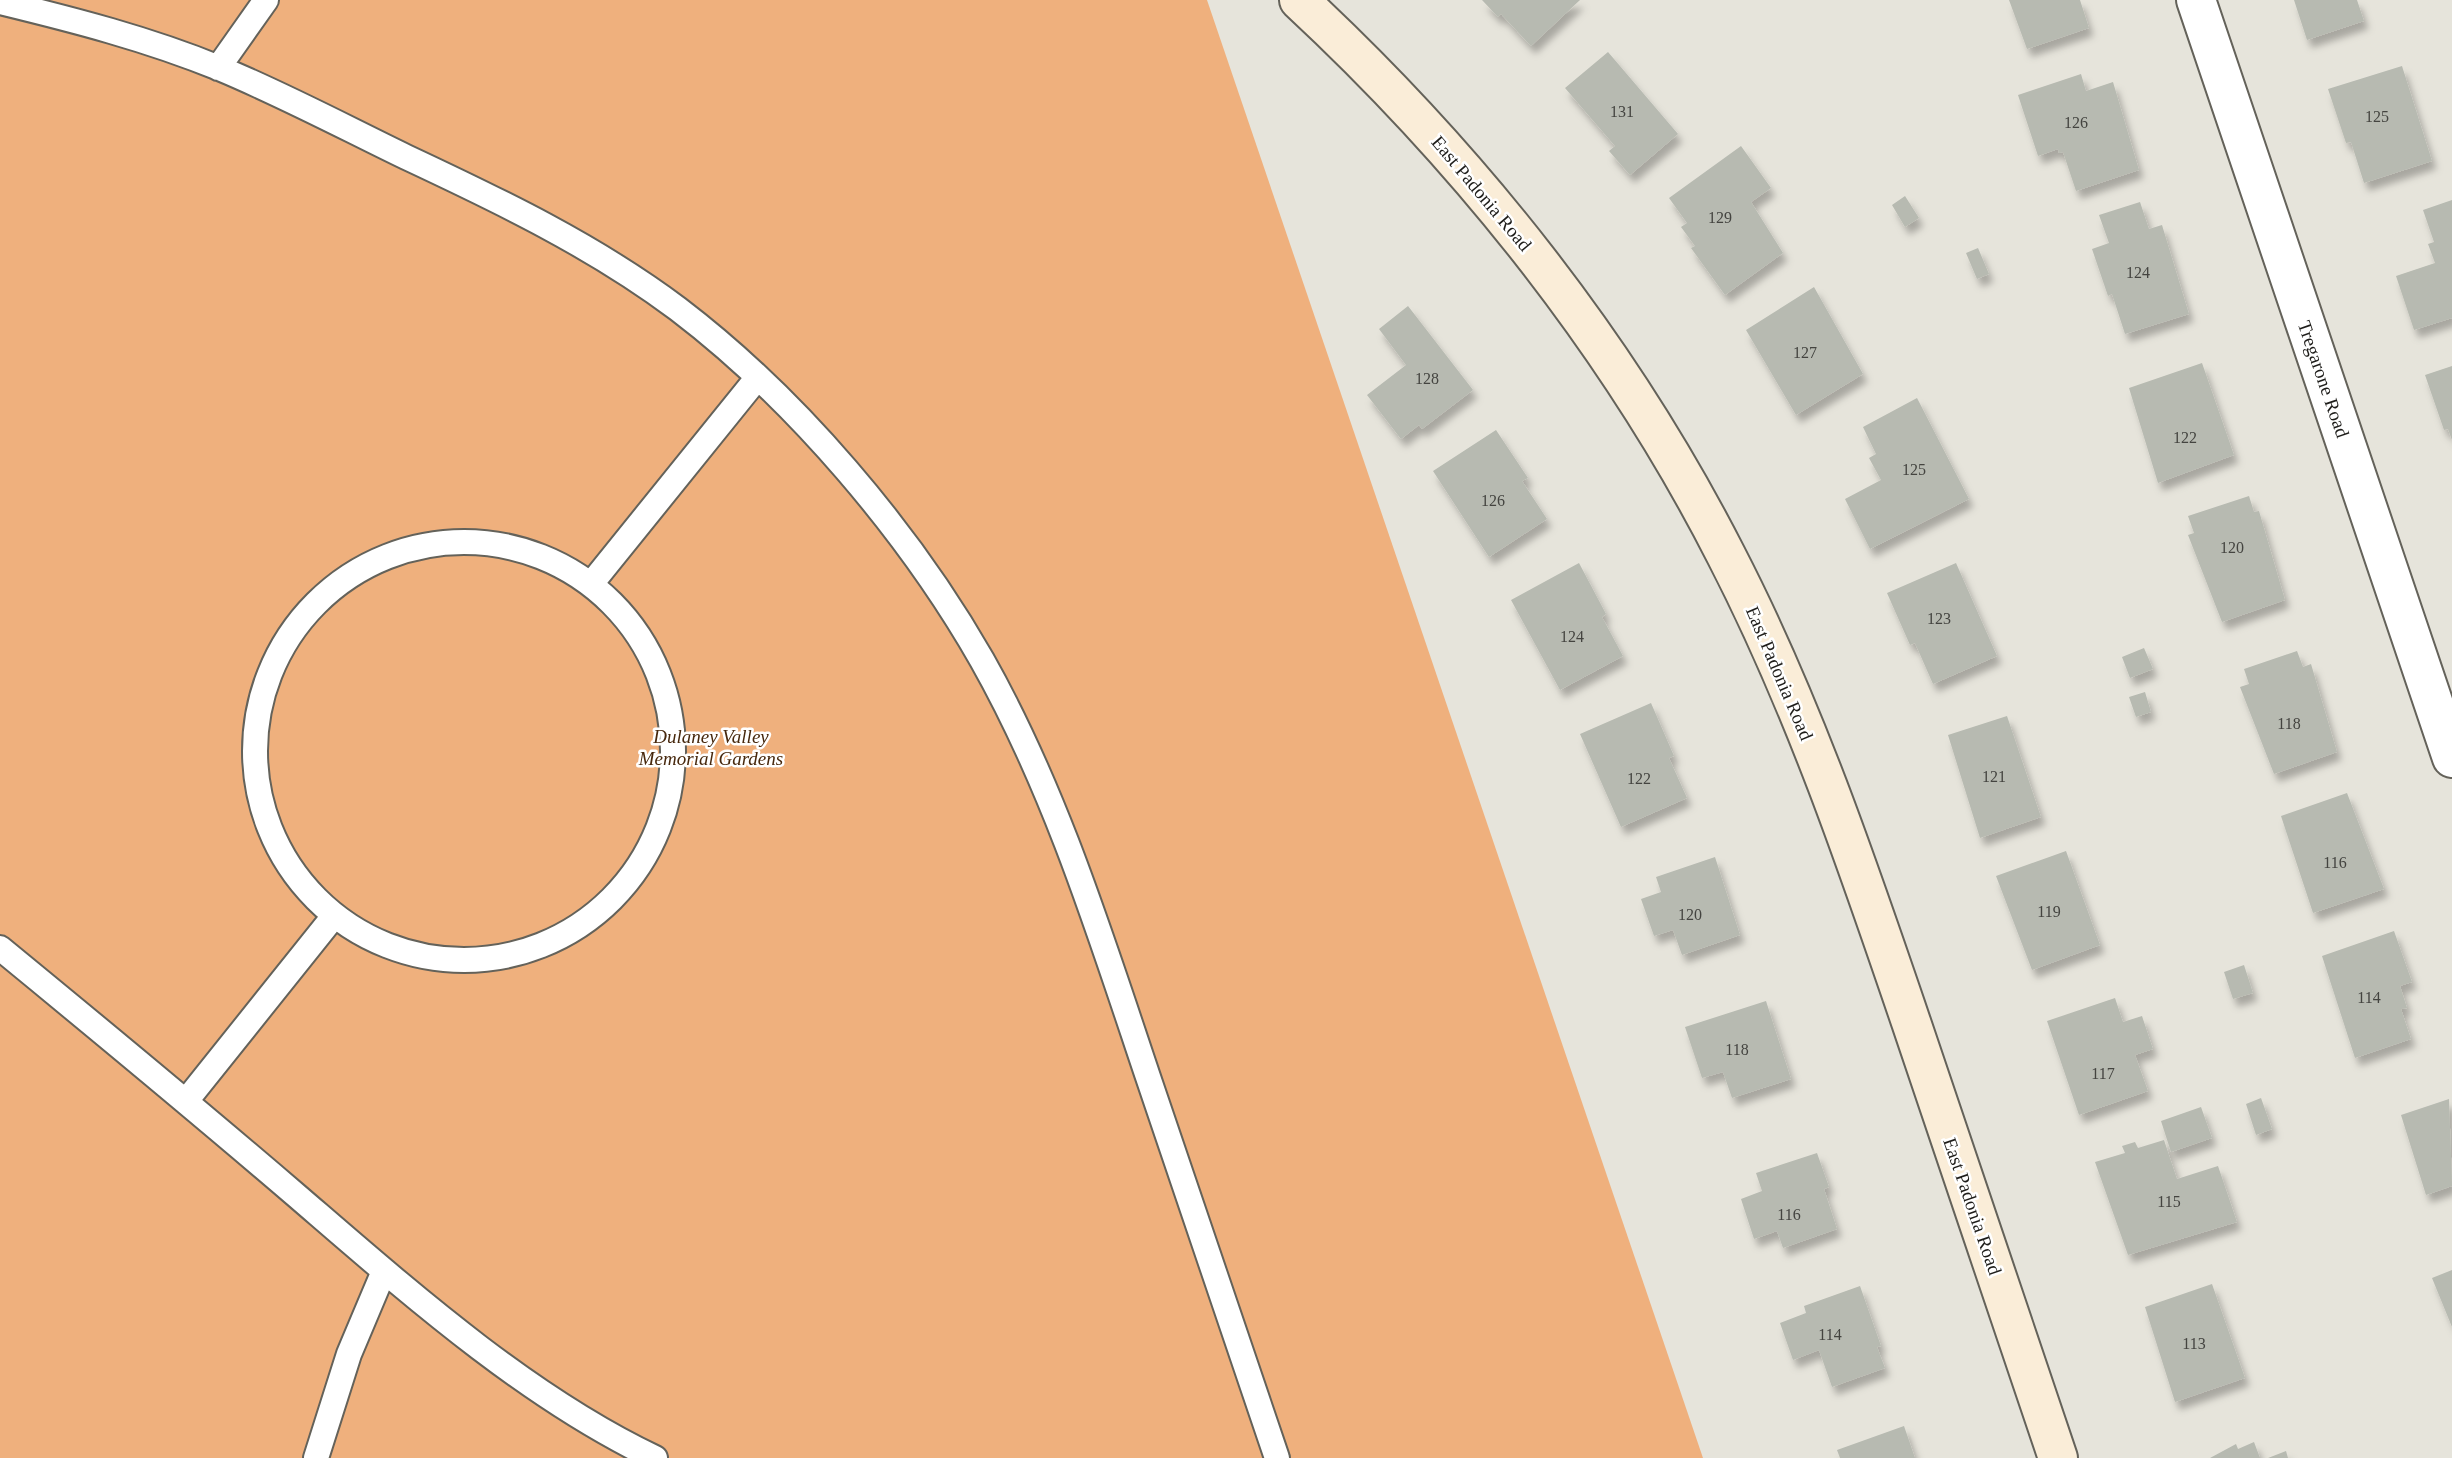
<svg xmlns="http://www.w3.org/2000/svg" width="2452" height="1458" font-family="'Times New Roman',serif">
	<defs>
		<filter id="shadow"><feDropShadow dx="4.5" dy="8" stdDeviation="3.5" flood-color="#0004"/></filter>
	</defs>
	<rect width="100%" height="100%" fill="#e6e4db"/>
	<!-- green -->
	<path fill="#efb07d" d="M0,0h1207l496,1458h-1703z"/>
	<!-- building -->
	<path fill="#b7bab1" filter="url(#shadow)" d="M1482,0h98l-49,46 -30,-32 -3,3z
		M2009,0h71l9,28 -62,21z
		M2294,0h63l7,21 -57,19z
		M1608,52l70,82 -48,41 -21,-24 6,-5 -50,-58z
		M2402,66l30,95 -68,22 -13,-41 -5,1 -18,-54z
		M2081,74l5,17 27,-9 26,88 -63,21 -13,-39 -4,1 -1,-4 -20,7 -20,-61z
		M1741,146l30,42 -20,14 32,51 -58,42 -34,-47 4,-2 -14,-19 6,-4 -18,-25z
		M1905,196l14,22 -14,9 -13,-22z
		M2452,200v118l-38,12 -18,-54 39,-13 -7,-19 6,-2 -11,-32z
		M2140,202l9,27 13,-4 27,89 -64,20 -13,-40 -4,2 -16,-47 17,-6 -10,-28z
		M1978,248l11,26 -12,5 -11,-26z
		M1814,287l49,87 -67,41 -50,-85z
		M1408,306l65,84 -51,39 -3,-4 -18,14 -34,-44 39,-30 -27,-36z
		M2202,363l32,92 -76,28 -29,-95z
		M2452,366v74l-4,-11 -4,1 -19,-55z
		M1917,398l52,101 -99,50 -25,-50 36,-19 -12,-22 7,-4 -13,-27z
		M1496,430l32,48 -6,3 25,38 -58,38 -56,-86z
		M2249,496l5,16 5,-1 26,89 -63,22 -34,-87 6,-2 -6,-17z
		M1579,563l27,51 -4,3 21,39 -63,34 -49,-90z
		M1956,563l41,93 -64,28 -18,-41 -5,2 -23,-52z
		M2144,648l9,21 -23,9 -8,-21z
		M2297,651l6,16 8,-3 26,88 -63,22 -34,-87 9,-3 -5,-15z
		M2145,692l6,20 -15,5 -7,-20z
		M1651,703l23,53 -5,2 18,40 -66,29 -41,-93z
		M2007,716l34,101 -61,21 -32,-103z
		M2347,793l37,96 -71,24 -32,-97z
		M2066,851l34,94 -68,25 -36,-94z
		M1715,857l25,78 -58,20 -9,-25 -19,6 -13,-37 20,-7 -5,-15z
		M2394,931l18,51 -12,4 7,22 -6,1 10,30 -56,19 -33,-102z
		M2244,965l9,28 -20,6 -9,-27z
		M2115,998l8,24 19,-6 11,33 -18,6 13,36 -69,24 -32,-94z
		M1766,1001l25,78 -59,19 -9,-26 -21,6 -17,-51z
		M2261,1098l11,31 -16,6 -10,-31z
		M2449,1099l3,87 -26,9 -25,-80z
		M2201,1107l11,31 -41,14 -10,-31z
		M2164,1140l13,39 41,-13 19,56 -109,33 -33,-93 30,-9 -3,-7 13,-4 3,6z
		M1817,1153l12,34 -5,2 13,40 -54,19 -6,-17 -23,8 -13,-40 21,-8 -6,-18z
		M2452,1270v57l-20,-49z
		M2212,1284l33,94 -70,24 -30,-95z
		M1860,1286l21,60 -4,1 8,21 -53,19 -13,-37 -26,10 -13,-37 26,-10 -2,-7z
		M1904,1426l11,32h-75l-3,-8z
		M2254,1442l6,16h-50l26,-14 2,5z
		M2286,1451l2,7h-20z"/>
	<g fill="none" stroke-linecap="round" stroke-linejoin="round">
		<defs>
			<path id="lane" d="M0,2c74,18 148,37 219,66 63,26 125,59 187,89 94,44 188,89 272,152 117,89 231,223 304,351 73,129 118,274 165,414 44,128 87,256 130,384
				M218,68l48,-68
				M255 751a209 209 0 1 1 418 0a209 209 0 1 1-418 0Z
				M591,584l167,-207
				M0,948c100,82 199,164 297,248 108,93 229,201 358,262
				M186,1101l148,-185
				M316,1458l33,-104 35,-83"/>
			<path id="street" d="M2196,0l256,758"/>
			<path id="secondary" d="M1299,0c171,159 321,347 427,555 77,149 131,308 185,467 49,145 98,291 147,436"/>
		</defs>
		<!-- lane casing -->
		<use href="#lane" stroke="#64625a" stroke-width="28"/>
		<!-- street casing -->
		<use href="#street" stroke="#64625a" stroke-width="42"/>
		<!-- secondary casing -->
		<use href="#secondary" stroke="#64625a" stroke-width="42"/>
		<!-- lane -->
		<use href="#lane" stroke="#fff" stroke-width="24"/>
		<!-- street -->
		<use href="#street" stroke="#fff" stroke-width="38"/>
		<!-- secondary -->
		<use href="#secondary" stroke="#faedd8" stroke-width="38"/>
	</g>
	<g text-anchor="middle" stroke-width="5" stroke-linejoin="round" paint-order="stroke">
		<!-- number labels -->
		<g font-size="16" fill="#444440">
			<text x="1622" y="117">131</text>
			<text x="2377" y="122">125</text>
			<text x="2076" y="128">126</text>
			<text x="1720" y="223">129</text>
			<text x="2138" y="278">124</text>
			<text x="1805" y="358">127</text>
			<text x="1427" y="384">128</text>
			<text x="2185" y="443">122</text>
			<text x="1914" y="475">125</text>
			<text x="1493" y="506">126</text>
			<text x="2232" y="553">120</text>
			<text x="1939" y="624">123</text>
			<text x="1572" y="642">124</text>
			<text x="2289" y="729">118</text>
			<text x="1994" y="782">121</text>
			<text x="1639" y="784">122</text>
			<text x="2335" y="868">116</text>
			<text x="2049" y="917">119</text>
			<text x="1690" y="920">120</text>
			<text x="2369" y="1003">114</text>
			<text x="1737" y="1055">118</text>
			<text x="2103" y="1079">117</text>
			<text x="2169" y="1207">115</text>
			<text x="1789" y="1220">116</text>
			<text x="1830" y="1340">114</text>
			<text x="2194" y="1349">113</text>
		</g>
		<!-- street labels -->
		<g font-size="19" fill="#1e1d1a" stroke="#fff">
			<text transform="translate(1482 193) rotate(50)" y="7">East Padonia Road</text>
			<text transform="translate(2324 379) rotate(71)" y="7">Tregarone Road</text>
			<text transform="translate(1780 673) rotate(67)" y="7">East Padonia Road</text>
			<text transform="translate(1973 1206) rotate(71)" y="7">East Padonia Road</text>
		</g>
		<!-- park labels -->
		<g font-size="19" font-style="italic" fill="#47280d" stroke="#fff">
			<text x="711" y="743">Dulaney Valley<tspan x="711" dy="22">Memorial Gardens</tspan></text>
		</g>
	</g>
</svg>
